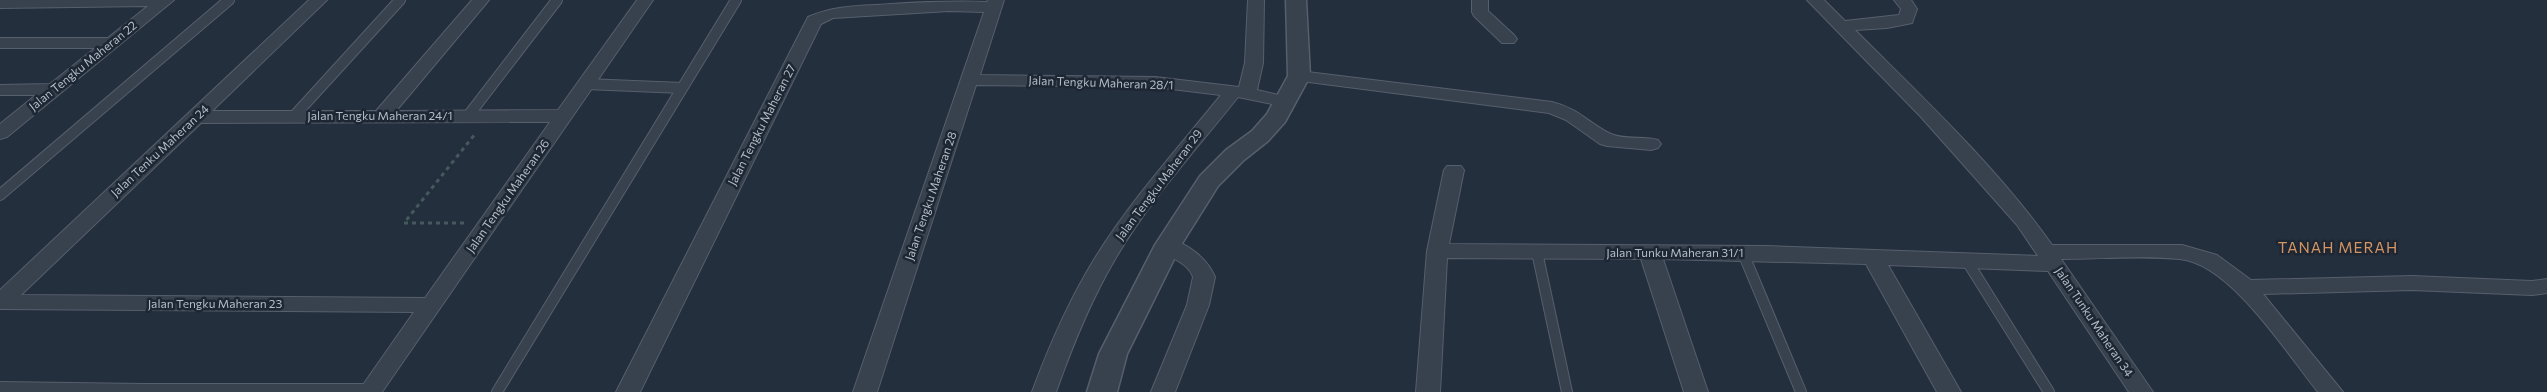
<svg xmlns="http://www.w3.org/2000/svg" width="2547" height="392" font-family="Commissioner,sans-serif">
	<rect width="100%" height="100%" fill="#242f3e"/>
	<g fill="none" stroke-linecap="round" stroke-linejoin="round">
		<defs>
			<path id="service" d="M0,43h113
				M586,84l96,4
				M295,115l105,-115
				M468,116l89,-116
				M0,195l229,-195
				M1537,252l30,140
				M1743,253l58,139
				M1967,261l82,131
				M0,387l143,2
				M141,392l2,-3h229
				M497,392l239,-392"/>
			<path id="minor" d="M0,0h174l-167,137 -7,2v-15l36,-29h-36v-10l50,-1 98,-78 -148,2z
				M309,0h18l-115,111h164l96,-111h17l-93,111 162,-1 79,-110h16l-271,392h-24l56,-80 -414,-3v-19zM550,122l-125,176 -404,-3 180,-172z
				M988,0h16l-24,75 175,2 84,10 6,-24 3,-63h16l-1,63 -6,27 35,8 3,4 -3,4 -6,1 -48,-10c-42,53 -90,105 -124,164 -24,41 -42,86 -58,131h-24c17,-46 37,-92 63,-134 36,-58 83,-110 126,-163l-66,-8 -179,-2 -99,307h-24l131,-380 -35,-1 -116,7 -12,6 -181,368h-24l192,-375c27,-12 54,-11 83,-13 32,-2 64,-3 96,-2z
				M1472,0h16v11l26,24 3,4 -3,4h-12l-28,-27 -2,-4z
				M1807,0h17l21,21 54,-6 2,-6 -7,-9h17l6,9 -5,14 -25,5 -32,2c68,68 142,137 197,215h130l35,10 34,25 161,-4 120,5 15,-2v14l-15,2 -120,-5 -149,4 80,98h-25c-31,-38 -87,-128 -138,-133 -39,-4 -80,0 -119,0l92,133h-24l-81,-121 -160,-6 73,127h-24l-71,-128 -203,-5 45,133h-24l-43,-133 -194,-1 -7,134h-24l11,-141 17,-81 3,-4h14l3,4 -15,74 317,2 272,10 -21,-31 -96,-108z
				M1299,71l253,31c28,7 36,21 59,32 13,6 33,2 47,6l3,4 -3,4 -7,2 -44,-4 -7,-2 -34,-24 -17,-7 -256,-33 -3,-4 3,-4z
				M1168,238c20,6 39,20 47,39l-6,28 -34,87h-24l36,-87 6,-28c-6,-17 -27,-18 -35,-32l3,-5z"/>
			<path id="tertiary" d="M1286,0h20l4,76 -25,46 -17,19 -24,19 -26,26 -37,59 -54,109 -10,38h-30l12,-38 56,-109 45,-69 26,-26 26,-19 15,-17 21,-38z"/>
		</defs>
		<!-- service casing -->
		<use href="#service" stroke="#565f6c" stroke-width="12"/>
		<!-- minor casing -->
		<use href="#minor" stroke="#565f6c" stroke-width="2"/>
		<!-- tertiary casing -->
		<use href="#tertiary" stroke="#565f6c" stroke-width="3"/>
		<!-- path -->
		<path stroke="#44595c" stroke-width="3" stroke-dasharray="4 4" stroke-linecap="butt" d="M464,223h-60l71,-89"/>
		<!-- service -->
		<use href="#service" stroke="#38414e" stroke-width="10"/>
		<!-- minor -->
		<use href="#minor" fill="#38414e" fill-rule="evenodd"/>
		<!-- tertiary -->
		<use href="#tertiary" fill="#38414e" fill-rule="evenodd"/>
	</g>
	<g text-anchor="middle" stroke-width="5" stroke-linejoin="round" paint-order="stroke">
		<!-- street labels -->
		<g font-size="12" fill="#b4bcc9" stroke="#1d2633">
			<text transform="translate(83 66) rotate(-39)" y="4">Jalan Tengku Maheran 22</text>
			<text transform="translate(1101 83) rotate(2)" y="4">Jalan Tengku Maheran 28/1</text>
			<text x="380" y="120">Jalan Tengku Maheran 24/1</text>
			<text transform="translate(762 125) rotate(-63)" y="4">Jalan Tengku Maheran 27</text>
			<text transform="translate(160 151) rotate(-43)" y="4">Jalan Tenku Maheran 24</text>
			<text transform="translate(1159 185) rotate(-53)" y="4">Jalan Tengku Maheran 29</text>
			<text transform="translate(508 196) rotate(-55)" y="4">Jalan Tengku Maheran 26</text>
			<text transform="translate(931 196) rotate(-71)" y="4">Jalan Tengku Maheran 28</text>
			<text x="1675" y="257">Jalan Tunku Maheran 31/1</text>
			<text x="215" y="308">Jalan Tengku Maheran 23</text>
			<text transform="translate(2094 322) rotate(56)" y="4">Jalan Tunku Maheran 34</text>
		</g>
		<!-- quarter labels -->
		<g font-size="15" letter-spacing="1" fill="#d59563" stroke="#1d2633">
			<text x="2338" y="253">TANAH MERAH</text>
		</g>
	</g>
</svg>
